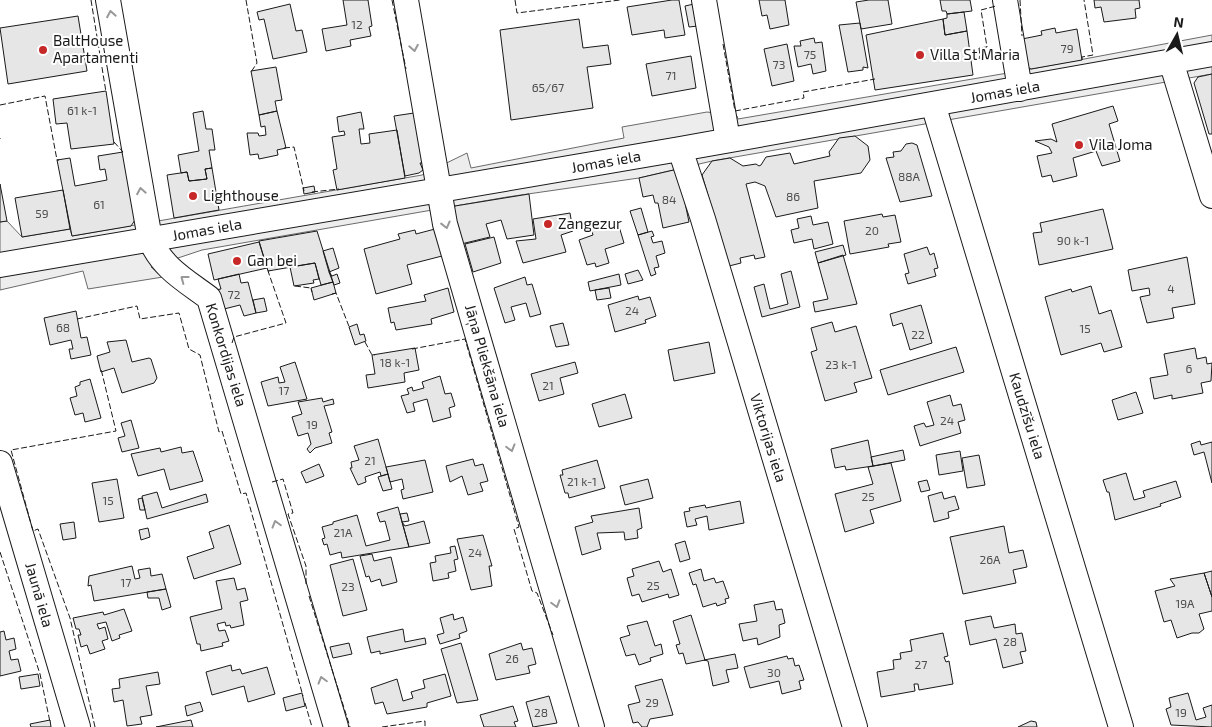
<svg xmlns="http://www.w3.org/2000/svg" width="1212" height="727" font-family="'Exo 2',sans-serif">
	<rect width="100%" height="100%" fill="#fff"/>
	<!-- parking -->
	<path fill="#ededed" stroke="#6a6a6a" d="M1212,35v39l-500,87 -73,17 -132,19 -305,53 -51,17 12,10 -75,12 -5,-18 -83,19v-68l7,-1 15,16 48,-8 2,7 350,-61 45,-22 4,15 153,-30 -2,-11 85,-15 30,4 1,3 293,-50z"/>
	<!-- building -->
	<path fill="#e6e6e6" stroke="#1a1a1a" d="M343,0h25l4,26 -3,1 2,9 -21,4 1,6 -25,5 -4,-22 25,-4z
		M672,0h7l6,35 -20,3 -1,-8 -32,5 -5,-28z
		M759,0h26l4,25 -19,4 -3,-14 -5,1z
		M869,0h19l4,24 -31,5 -5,-27z
		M940,0h30l2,11 -25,3 -1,-3h-4z
		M1094,0h45l1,8 -5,1 1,9 -32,4 -3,-15 -6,1z
		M290,4l6,27 6,-1 5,22 -34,7 -9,-40 -5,1 -2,-8z
		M694,4l4,22 -9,1 -4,-21z
		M964,12l3,19 -22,4 -2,-16 4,-1v-4z
		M78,16l9,55 -79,13 -8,-56z
		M579,19l4,29 25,-3 3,19 -24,3 6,41 -82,12 -11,-90z
		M943,19l2,16 22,-4 6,44 -98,15 -9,-55z
		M860,23l8,45 -5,-1v3l-15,2 -9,-47z
		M1055,28l1,5 21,-4 5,31 -51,9 -5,-3 -4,-27 20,-4 -1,-4z
		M814,38l1,5 7,-1 4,29 -13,3 -2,-10 -13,3 -4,-21h7l-1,-5z
		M787,44l7,37 -22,5 -8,-37z
		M691,56l5,32 -44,8 -6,-32z
		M276,67l6,33 -7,1 2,10 -18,4 -8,-44z
		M1212,74v60h-3l-15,-51 4,-6z
		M106,91l8,53 -43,5 -4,-26 -11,1 -3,-25z
		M1113,106l5,15 -9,3 11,37 -18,5 -6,-15 -23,7 4,18 -24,6 -2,-7 -9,2 -5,-21 15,-3 -3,-6 -14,-6 16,-2 6,3 -5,-18z
		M203,111l3,18h6l3,21h-6l3,18 -7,1 2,10 -18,2 -2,-9 -6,1 -3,-18 21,-4 -6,-38z
		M277,111l9,37 -9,2 1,5 -19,4 -1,-5 -8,1 -3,-22h11l1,3 7,-1 -1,-9 -4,1 -2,-12z
		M361,112l3,17h-5l2,15 9,-1 -1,-9 28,-4 8,48 -68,12 -4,-20 4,-1 -5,-32 13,-2 -1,-4 -5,1 -2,-15z
		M414,113l9,50h-3l3,7 -4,3 -14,3 -11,-60z
		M855,136l13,10 2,14 -9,13 -47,8 4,27 -42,9 -11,-31 -10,-4 -9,2 19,73 -10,2 -1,-4 -14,3 1,5 -12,3 -27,-91 10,-14 18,-3 13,8 13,-2 3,2 2,-1 5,-8 24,-4 4,11 36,-8 -1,-4 10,-14z
		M912,143l5,2 15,51 -32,6 -14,-44 8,-1 -1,-5 8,-1 5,-7z
		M123,152l12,68 -4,6 -59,10 -15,-76 13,-2 5,28 32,-6 -2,-11 -5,1 -2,-14z
		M212,168l7,42 -45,8 -7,-43 20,-3 2,9 18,-2 -2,-10z
		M678,169l11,53 -26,6 -5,-25h-3l-2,-8 -10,2 -4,-19z
		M0,184l7,37 -7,1z
		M314,186l1,6 -11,2 -1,-6z
		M63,190l7,39 -48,8 -7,-39z
		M529,194l5,41 -27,4 -6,-19 -15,4 4,13 -29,7 -9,-31 3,-7z
		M641,208l7,24 -10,3 -8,-24z
		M1103,209l10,40 -74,16 -6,-32 9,-1 -2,-9z
		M570,213l3,18 -12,4 5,17 -43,11 -7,-22 20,-2 -3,-20z
		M882,214l1,3 12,-2 6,27 -13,2 1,3 -39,7 -6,-33z
		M811,216l2,9 15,-3 5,22 -19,5 -2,-10 -18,4 -3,-13 8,-2 -2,-9z
		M605,220l2,6 11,-3 6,20 -19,6 4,14 -13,4 -1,-4 -8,2 -8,-25 14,-5 -3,-11z
		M435,229l7,27 -35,9 5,19 -36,10 -12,-45 36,-10 -2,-5 17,-4 1,4z
		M317,231l16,51 -12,3 -6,-22 -47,8 -9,-30z
		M652,231l2,5 -3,1 2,6 9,-2 3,12 -9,3 3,11 -5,1 2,6 -5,2 -13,-41z
		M494,237l7,26 -28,9 -8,-28z
		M259,242l8,26 -53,12 -6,-26z
		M843,245l3,10 -28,8 -3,-11z
		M927,247l3,8 4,-2 4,15 -4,1 2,7 -28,8 -3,-10 4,-1 -5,-19z
		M333,248l6,20 -10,4 -6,-21z
		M843,255l14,49 -42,8 -2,-10 15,-3 -10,-36z
		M1187,257l8,47 -23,4 2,10 -27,5 -7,-26 10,-2 -1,-7 -17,3 -4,-21z
		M315,263l4,16 -6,1 1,3 -20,3 -4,-19z
		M638,270l5,10 -15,4 -3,-10z
		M791,271l9,36 -38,10 -8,-30 10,-3 6,25 18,-5 -7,-30z
		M329,272l3,4 5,-2 3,9 -6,2z
		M239,274l2,9 7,-1 8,31 -12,3 -4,-11 -20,5 -6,-20 7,-1 -3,-10z
		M619,274l2,11 -31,6 -2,-9z
		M525,277l2,8 5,-1 9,30 -11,3 -4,-14 -15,4 4,13 -10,3 -11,-35z
		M333,282l3,11 -22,7 -3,-12z
		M1091,286l8,28 12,-4 11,37 -18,5 -3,-9 -40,12 -16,-58 26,-8 1,3z
		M448,288l6,24 -23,7 1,5 -36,6 -2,-8 -3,1 -3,-15 38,-7 -2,-6z
		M609,288l2,10 -14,2 -2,-10z
		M638,296l1,4 11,-3 6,19 -11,4 1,3 -31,9 -7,-27z
		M264,298l3,13 -11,2 -3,-13z
		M921,305l11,38 -22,7 -8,-27 -9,3 -3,-12z
		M76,311l5,27 6,-1 4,18 -20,4 -2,-10h4l-2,-9 -21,5 -6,-27z
		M832,322l3,10 21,-6 16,52 -18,5 3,9 -32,9 -14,-49 6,-2 -6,-22z
		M563,323l6,22 -13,2 -6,-21z
		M357,324l3,11 4,-1 2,7 -11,4 -6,-18z
		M126,340l6,22 17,-4 2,1 6,19 -3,5 -32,10 -8,-25 -13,4 -4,-16 13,-4 -3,-10z
		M709,342l6,31 -41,8 -6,-31z
		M956,347l8,25 -76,23 -8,-25z
		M415,348l4,22 -15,3 1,9 -37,6 -2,-13 9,-1 -3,-19z
		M1195,348l2,11 9,-2 1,7 5,-1 -1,18 -10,2 2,10 -31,6v-4l-18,4 -4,-21 18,-3 -4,-21z
		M295,362l12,37 -39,7 -7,-24 17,-5 1,6 6,-1 -5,-15z
		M575,362l3,11 -18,5 4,16 -25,7 -8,-27z
		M440,376l5,18 6,-1 4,13 -6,2 2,9 -18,5 -6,-23 -14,4 2,8 -8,2 -6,-17 8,-2 -2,-5 5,-2 1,4 11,-3 -2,-6z
		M90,379l11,39 -16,4 -2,-9 -8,2 -5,-17 7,-2 -2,-9 5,-2v-3z
		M1136,392l7,21 -25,7 -6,-20z
		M625,394l7,24 -33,9 -7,-23z
		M950,395l3,11 8,-2 4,16 -7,2 3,11 -41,13 -6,-20 10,-3 2,4 8,-2 -7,-23z
		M322,398l1,4 10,-3 1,5 -10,2 8,26 -3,1 3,10 -17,5 -5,5 -3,-4 4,-5 -3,-11 -10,3 -6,-19 10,-3 -4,-12z
		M131,420l8,28 -17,4 -4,-14 7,-2 -4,-13z
		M378,439l10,35 -7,2 -1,-4 -15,5 1,5 -8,3 -8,-17h2l-1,-6 8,-2 -5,-14z
		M868,440l5,26 -27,4 -1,-4 -10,2 -4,-19z
		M1200,441l1,4 11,-3v41l-8,-31 -10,3 -3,-11z
		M181,447l1,6 11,-2 10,30 -33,9 -6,-21 -26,7 -7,-22 29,-6 1,4z
		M903,450l2,10 -32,6 -2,-9z
		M960,451l3,20 -24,4 -3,-20z
		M979,455l6,30 -18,3 -5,-30z
		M473,459l2,7 8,-2 5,17 -8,2 3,8 -15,4 -6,-19 -12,6 -4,-16z
		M425,460l8,32 -30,7 -2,-9 3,-1 -2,-10 -12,3 -4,-15z
		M597,460l8,28 -36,10 -1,-5h-3l-5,-18h3l-1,-5z
		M891,463l10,38 -31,9 4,13 -29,9 -10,-38 38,-10 -5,-17z
		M319,464l5,12 -18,7 -5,-11z
		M1126,473l8,27 11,-3 -2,-6 33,-10 5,16 -21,7 1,2 -46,14 -6,-28h-2l-4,-12z
		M388,474l4,15 -9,2 -5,-14z
		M117,479l7,39 -25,4 -7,-39z
		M648,479l5,19 -28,7 -5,-19z
		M927,480l3,10 -9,2 -3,-10z
		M157,492l5,16 44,-14 2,8 -61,17 -5,-23z
		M942,492l2,7 11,-3 4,13 -11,3 1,6 -15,4 -6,-26z
		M142,498l3,12h-5l-2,-11z
		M740,501l4,22 -35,7 -2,-14 -12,3 2,6 -10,2 -3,-15 6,-1 -1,-3 16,-3 1,3z
		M398,507l11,40 -67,11 -1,-6 -11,3 -3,-11 -3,1 -2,-6 3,-1 -3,-11 11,-3v-2l24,-7 9,31 24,-6 -5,-19 -5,1 -3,-9z
		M639,508l3,20 -5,2 1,8 -13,2 -1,-8 -27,1 4,16 -19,6 -7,-28 18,-5 -2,-6z
		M407,513l2,8 -7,1 -2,-8z
		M424,521l6,22 -21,4 -7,-25 3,4z
		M74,522l2,16 -13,2 -3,-16z
		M229,525l12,39 -47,15 -7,-22 27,-9 -5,-16z
		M1004,526l5,27 14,-3 4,17 -14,3 3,13 -53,11 -13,-57z
		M148,528l2,9 -9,3 -2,-10z
		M483,535l9,31h-3l3,20 -21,4 -14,-51z
		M685,541l5,18 -10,3 -5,-18z
		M455,546l3,13 -4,1 2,11 -8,2 1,5 -16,3 -3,-18 6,-1 -1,-6 16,-3 -1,-6z
		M372,554l2,7 17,-4 6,25 -15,4 -2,-7 -9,3 -2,-6 -3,1 -6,-21z
		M353,559l14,51 -24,6 -13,-51z
		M659,561l4,11 8,-3 8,26 -10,3 -1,-4 -26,8 -3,-8 -7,2 -5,-18 7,-2 -2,-7z
		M132,566l3,13 5,-1 -2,-8 12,-2 1,8 11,-2 4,15 -72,12 -3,-16 -3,1 1,-10z
		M701,569l3,12 10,-3 2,5 7,-2 6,17 -4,1 1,4 -9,3 -1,-3 -13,4 -7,-23 -3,1 -4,-12z
		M1212,571v26l-8,-24z
		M1204,573l8,24v14l-13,3 5,15 -5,4h-7l-15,5 -6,-18 -7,2 -9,-31 20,-5 -5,-7z
		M234,578l3,12 8,-2 3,12 -8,2 4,23 -13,3 -1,-3 -4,1 -1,-4 -8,2 2,7 6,-1 4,11 -7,2 1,3 -22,5 -1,-7h-3l-7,-27 32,-8 -6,-28z
		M166,589l5,18 -9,3 -3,-12h-11l-1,-6z
		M774,601l2,9 6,-1 3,14 -6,2 1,12 -22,8 -1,-7 -14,3 -4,-17 18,-3 -3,-16z
		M124,609l8,22 -13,4 1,3 -8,3 -6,-19 -9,2 2,5 6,-2 3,12 -6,2 3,8 -15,5 -3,-9 -6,2 -3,-12h3l-2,-6h-3l-3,-11 30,-6 1,3z
		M453,614l1,6 9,-3 4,14 -8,3 1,4 -20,6 -3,-9 7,-2 -4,-15z
		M691,615l14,45 -19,4 -3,-11 -4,1 -3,-9 4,-1 -7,-23z
		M991,616l3,12 21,-4 1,10 6,-1 4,18 -6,1 3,11 -20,5 -7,-29 -26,6 -5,-24z
		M647,621l8,25 6,-2 2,10 -13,4 1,3 -12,4 -4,-11 -9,2 -6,-18 10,-3 -3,-9z
		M403,629l2,13 20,-4 1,6 -46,10v-3l-9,2 -4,-16z
		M4,631l2,9 8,-2 2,11 -7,2 2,9 7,-1 3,12 -21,5v-44z
		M943,633l5,23 -4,1 2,5 3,-1 4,23 -34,6 -1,-6h-4l1,7 -34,6 -4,-25 17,-3 -1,-9 8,-1 -1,-6 12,-2 -2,-11z
		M349,643l3,11 -19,4 -3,-11z
		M461,643l17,57 -21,3 -16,-54z
		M521,643l2,7 9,-2 4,16 -8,2 2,7 -34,7 -7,-26z
		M735,654l3,14 -12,2 3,12 -16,4 -5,-25 -4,-1z
		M787,656l1,3 5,-1 2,8 4,-1 5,15 -5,1 2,8 -19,5 -3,-13 -29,7 -6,-21z
		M231,665l1,6 8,-2 2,5 25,-7 8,27 -27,8 -4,-16 -32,9 -6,-23z
		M158,672l2,12 -14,2 6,29 -12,2 2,7 -15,2 -4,-26 -9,2 -2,-13 8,-1 -1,-9z
		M38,674l2,12 -19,3 -2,-12z
		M445,674l6,22 -24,7v4l-40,7 -4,-12 -8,2 -4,-16 26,-9 6,22 10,-3 -2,-6 14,-4 -2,-8z
		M662,679l11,36 -23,4 -3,8h-5l-4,-5 -5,1 -5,-18 12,-3 -5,-16z
		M302,693l3,13 -19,5 -3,-13z
		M1188,693l8,27 10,-3 -3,-9 9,-3v22l-41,-2 -5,-16 5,-2 -2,-9z
		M549,696l8,27 -24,4 -7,-25z
		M200,702l3,9 -16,5 -2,-10z
		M513,706l5,15 -4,1 2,5h-32l-4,-12z
		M50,720l1,7h-20l-1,-3z
		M191,720l2,7h-37z
		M1031,721l5,1 1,5h-19z"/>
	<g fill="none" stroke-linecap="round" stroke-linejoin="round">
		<defs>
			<path id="minor" d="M108,0l42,239c12,29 35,41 59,59l127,429
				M406,0l39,224 147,503
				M704,0l24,140
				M1005,0l15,89
				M1171,61l41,135
				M933,104l188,623
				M680,149l23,70 152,508
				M0,265l680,-116 532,-95
				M0,463l78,264"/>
		</defs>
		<!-- minor casing -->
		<use href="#minor" stroke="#1a1a1a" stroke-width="26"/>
		<!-- minor -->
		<use href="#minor" stroke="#fff" stroke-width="24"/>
		<!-- fence -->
		<path stroke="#1a1a1a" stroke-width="1" stroke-dasharray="6 2.5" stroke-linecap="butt" d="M91,0l15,92
			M246,0l11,63 -6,9
			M392,0l14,69
			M515,0l2,13 103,-13
			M1020,0l2,36
			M723,44l12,67 69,-13 -1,-6 72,-13
			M1082,60v-3l11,-2 -9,-55
			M968,61l12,-3 -1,-10 8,-1 -6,-37 15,-4
			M0,105l45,-9 12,64h2
			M0,138v1
			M114,142l9,10h-3
			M284,148l10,-1 10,44
			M312,192l27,-3
			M295,286l16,2 1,4
			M332,294l4,-1 14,36
			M77,319l60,-13 3,13 39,-6 10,36 11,6 19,77 3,-1 19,63 5,-1 57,203
			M365,342l7,13h3
			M232,343l2,-6 52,-14 -18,-52h3
			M412,349l53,-10 54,188 -5,2 18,62 5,2 16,42
			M272,482l11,-3 10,34 -5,1 18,52v20
			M0,552l40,122 10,48
			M309,596l41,131
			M305,703l7,24
			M95,727l-25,-109 -32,-89 -5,2 -22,-81 105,-19 -15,-62
			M382,727l43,-6v6"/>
	</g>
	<!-- one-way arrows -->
	<defs><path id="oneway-chevron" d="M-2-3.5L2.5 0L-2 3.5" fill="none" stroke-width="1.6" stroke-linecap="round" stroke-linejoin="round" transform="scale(1.25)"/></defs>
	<g stroke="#989898">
		<use href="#oneway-chevron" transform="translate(111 14) rotate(-100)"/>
		<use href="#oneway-chevron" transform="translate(414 48) rotate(80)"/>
		<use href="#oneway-chevron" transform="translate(141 191) rotate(-100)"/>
		<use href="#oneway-chevron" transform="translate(446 225) rotate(76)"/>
		<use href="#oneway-chevron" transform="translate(184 279) rotate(-143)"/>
		<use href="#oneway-chevron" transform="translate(511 448) rotate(74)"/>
		<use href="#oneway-chevron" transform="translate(276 524) rotate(-106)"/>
		<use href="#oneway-chevron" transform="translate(556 604) rotate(74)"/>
		<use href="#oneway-chevron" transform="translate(322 680) rotate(-106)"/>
	</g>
	<!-- markers -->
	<g fill="#c62828" stroke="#fff" stroke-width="2">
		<circle cx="43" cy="50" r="5"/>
		<circle cx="920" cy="55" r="5"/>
		<circle cx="1079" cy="145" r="5"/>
		<circle cx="193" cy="196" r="5"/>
		<circle cx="548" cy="224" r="5"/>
		<circle cx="237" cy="261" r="5"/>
	</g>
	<g text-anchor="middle" stroke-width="4" stroke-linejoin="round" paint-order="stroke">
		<!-- number labels -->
		<g font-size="12" fill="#4d4d4d">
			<text x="357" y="29">12</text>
			<text x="1067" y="53">79</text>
			<text x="810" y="59">75</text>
			<text x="779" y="69">73</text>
			<text x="671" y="80">71</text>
			<text x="548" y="92">65/67</text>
			<text x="82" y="115">61 k-1</text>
			<text x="909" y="181">88A</text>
			<text x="793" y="201">86</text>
			<text x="669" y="204">84</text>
			<text x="99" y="209">61</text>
			<text x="42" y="218">59</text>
			<text x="872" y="235">20</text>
			<text x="1073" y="245">90 k-1</text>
			<text x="1171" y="293">4</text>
			<text x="234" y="299">72</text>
			<text x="632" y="315">24</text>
			<text x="63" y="332">68</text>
			<text x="1085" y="333">15</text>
			<text x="918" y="339">22</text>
			<text x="395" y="367">18 k-1</text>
			<text x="841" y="369">23 k-1</text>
			<text x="1189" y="373">6</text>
			<text x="548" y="390">21</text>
			<text x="284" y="395">17</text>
			<text x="947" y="425">24</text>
			<text x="312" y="429">19</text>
			<text x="370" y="465">21</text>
			<text x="582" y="486">21 k-1</text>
			<text x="868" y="501">25</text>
			<text x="108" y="505">15</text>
			<text x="343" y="537">21A</text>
			<text x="475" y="557">24</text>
			<text x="990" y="564">26A</text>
			<text x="126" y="587">17</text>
			<text x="653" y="590">25</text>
			<text x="348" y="591">23</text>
			<text x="1185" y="608">19A</text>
			<text x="1010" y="646">28</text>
			<text x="512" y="663">26</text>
			<text x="921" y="669">27</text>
			<text x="774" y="677">30</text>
			<text x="652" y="707">29</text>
			<text x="541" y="717">28</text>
			<text x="1181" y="717">19</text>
		</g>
		<!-- poi labels -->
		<g font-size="15" fill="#1a1a1a" stroke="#fff" text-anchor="start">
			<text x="53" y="46">BaltHouse<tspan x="53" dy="17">Apartamenti</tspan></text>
			<text x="930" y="60">Villa St Maria</text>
			<text x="1089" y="150">Vila Joma</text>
			<text x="203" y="201">Lighthouse</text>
			<text x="558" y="229">Zangezur</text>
			<text x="247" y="266">Gan bei</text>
		</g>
		<!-- street labels -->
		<g font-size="15" fill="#1a1a1a" stroke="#fff">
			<text transform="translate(1005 92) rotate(-10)" y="5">Jomas iela</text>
			<text transform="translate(606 162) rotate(-10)" y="5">Jomas iela</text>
			<text transform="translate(207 230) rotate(-10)" y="5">Jomas iela</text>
			<text transform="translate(226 355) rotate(73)" y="5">Konkordijas iela</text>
			<text transform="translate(487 366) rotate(74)" y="5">Jāņa Pliekšāna iela</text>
			<text transform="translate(1027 416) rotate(73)" y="5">Kaudzīšu iela</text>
			<text transform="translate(768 438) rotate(73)" y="5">Viktorijas iela</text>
			<text transform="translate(39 595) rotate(74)" y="5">Jaunā iela</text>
		</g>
	</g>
	<!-- north arrow -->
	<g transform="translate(1177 35) rotate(8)" stroke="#ffffff" stroke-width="4" paint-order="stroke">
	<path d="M0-4L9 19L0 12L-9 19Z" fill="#1a1a1a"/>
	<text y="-8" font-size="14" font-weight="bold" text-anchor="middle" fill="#1a1a1a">N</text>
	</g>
</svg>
